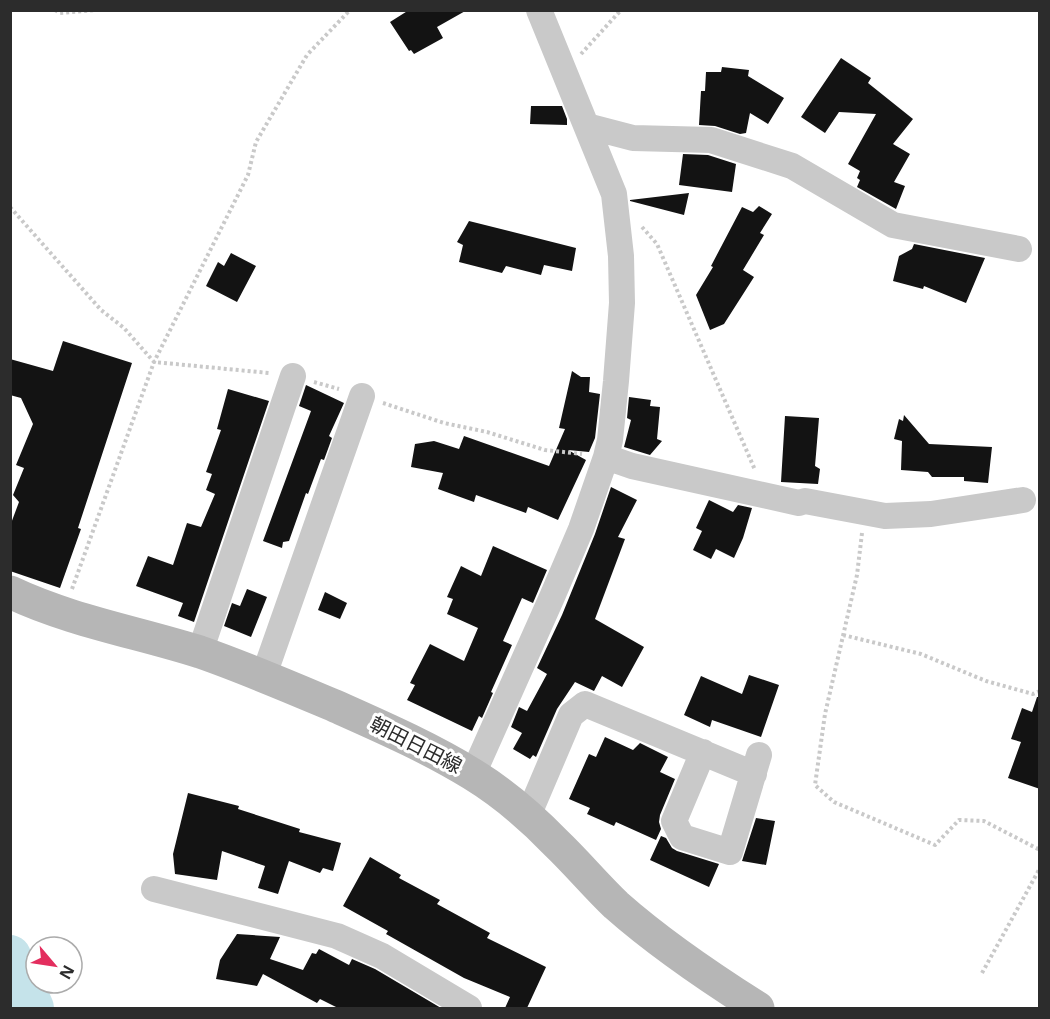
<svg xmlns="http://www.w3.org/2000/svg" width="1050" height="1019" font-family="'Noto Sans','Noto Sans JP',sans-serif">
	<rect width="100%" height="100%" fill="#fff"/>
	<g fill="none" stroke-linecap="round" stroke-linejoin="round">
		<!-- river -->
		<path stroke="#c5e3ea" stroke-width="42" d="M10,956l23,52"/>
	</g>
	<!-- building -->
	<path fill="#131313" d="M409,10h58l-30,17 6,11 -29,16 -3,-4 -2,1 -19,-29z
		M841,58l30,20 -3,5 45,36 -20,25 17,10 -16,28 11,4 -9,23 -39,-22 3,-7 -3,-2 3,-7 -12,-7 28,-50 -37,-2 -14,21 -24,-16z
		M722,67l27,3 -1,6 36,22 -16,26 -18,-11 -4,20 -6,1 -25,-8 -16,-1 2,-34h4l1,-19h15z
		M531,106h31l5,13v6l-37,-1z
		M683,154l25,1 28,9 -4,28 -53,-7z
		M689,193l-5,22 -54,-14v-1z
		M759,206l13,8 -12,19 4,2 -21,35 11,7 -30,47 -14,6 -14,-35 17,-28 -2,-1 31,-59 11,5z
		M469,221l107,27 -4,23 -28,-6 -3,10 -35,-9 -4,7 -43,-11 4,-17 -6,-3z
		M914,244l71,14 -19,45 -42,-17 -1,3 -30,-8 6,-25 13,-7z
		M231,253l25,13 -19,36 -31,-16 12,-24 6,4z
		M63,341l69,22 -54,165 3,1 -21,59 -50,-17v-45l9,-24 -6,-7 11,-27 -8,-3 17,-41 -12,-26 -11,-3v-36l43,12z
		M572,371l9,6h9l-1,15 11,2 -5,44 -6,14 -21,-2 18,10 -28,60 -30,-13 -2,6 -50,-18 -2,7 -36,-13 5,-16 -32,-6 4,-23 19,-3 25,8 5,-13 85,30 16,-37 -6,-1z
		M306,385l38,18 -15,33 3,2 -8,22 -3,-1 -13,35 -2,-1 -17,48 -6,1 -1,6 -19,-7 48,-130 -12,-5z
		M228,389l41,12 -75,221 -16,-6 5,-13 -47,-17 12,-30 25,9 14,-42 14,4 14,-33 -9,-4 6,-16 -6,-2 15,-42 -4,-1z
		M629,397l22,3 -1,6 10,1 -3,32 5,2 -12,14 -26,-8 7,-27 -4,-2z
		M904,415l25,29 63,3 -4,36 -24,-2v-4h-32l-4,-5 -27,-2 1,-29 -8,-2 5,-20 4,2z
		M785,416l34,2 -4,48 5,3 -2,15 -37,-2z
		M611,487l26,13 -19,37 7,2 -30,80 49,28 -22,40 -20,-11 -8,15 -19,-9 -18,27 -21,48 -3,-2 -3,4 -17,-10 9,-16 -11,-6 8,-20 8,4 20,-37 -10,-6 25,-53 33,-81z
		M709,500l24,12 5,-7 14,3 -9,30 -9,20 -18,-9 -5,10 -18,-9 9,-19 -6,-3z
		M493,546l54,24 -14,33 -11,-5 -19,43 9,4 -21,47 2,1 -11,25 -3,-2 -7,15 -65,-31 8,-15 -5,-2 20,-39 34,17 14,-33 -31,-14 6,-15 -6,-2 14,-31 20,10z
		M247,589l20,8 -16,40 -27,-11 8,-23 8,3z
		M325,592l22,11 -7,16 -22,-9z
		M749,675l30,10 -18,52 -49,-17 -2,7 -26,-12 17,-39 41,18z
		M1037,697h3v92l-32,-11 13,-36 -10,-3 11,-31 10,4z
		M605,737l28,13 7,-7 28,14 -8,15 15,7 -15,36 -1,7 2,7 -5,11 -40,-18 -2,4 -27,-12 3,-6 -21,-9 20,-45 7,3z
		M188,793l51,13 -1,3 62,20 -1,3 42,11 -8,28 -10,-3 -3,5 -31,-12 -11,33 -20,-6 7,-22 -43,-15 -5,29 -42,-6 -2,-20z
		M756,818l19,3 -9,44 -24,-4z
		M661,836l5,2 6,10 5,3 42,13 -10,23 -59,-27z
		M370,857l31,18 -2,3 41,22 -3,4 53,29 -3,5 59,29 -19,41h-22l5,-11 -46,-19 -78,-44 2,-3 -45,-25z
		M237,934l43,3 -10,22 33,11 9,-17 4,1 3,-5 30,16 3,-6 23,10 66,39h-103l-18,-9 -3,4 -54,-29 -6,12 -41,-7 4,-19z"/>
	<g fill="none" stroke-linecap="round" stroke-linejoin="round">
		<!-- path -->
		<path stroke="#c9c9c9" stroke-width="4" stroke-dasharray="3 3" stroke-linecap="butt" d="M55,10l5,3 37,-3
			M581,54l40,-44
			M10,207l91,103 23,18 30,34 115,11
			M642,227l15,17 98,226
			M314,382l25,7
			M383,403l61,20 43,9 58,18 37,4
			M862,533l-5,42 -32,139 -10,71 19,17 101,43 24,-25 25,1 56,29
			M72,589l82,-227 94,-187 8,-33 51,-87 43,-45
			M843,635l78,19 65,27 47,13 7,-3
			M982,973l58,-105"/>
		<!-- street -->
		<path stroke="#c9c9c9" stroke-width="26" d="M587,126l46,12 78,2 81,26 101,59 126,24
			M606,457l26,9 167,37 6,-2 80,15 46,-2 92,-14
			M200,652l93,-276
			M264,675l98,-279
			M703,752l-29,69 8,16 48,15 29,-97
			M473,774l79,-177 29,-68 25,-72 4,-17 6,-59 6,-78 -1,-47 -7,-62 -75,-184
			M528,816l43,-101 14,-11 169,70
			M154,889l183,47 45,20 87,52"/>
		<!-- secondary -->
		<path stroke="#b6b6b6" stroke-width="33" d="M10,592c61,29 127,40 190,60 46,16 90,35 135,54 47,21 93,41 137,68 31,19 59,43 84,69 21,20 39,42 60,62 44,39 93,72 142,103"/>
	</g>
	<g text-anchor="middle" stroke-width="6" stroke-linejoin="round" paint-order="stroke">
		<!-- street labels -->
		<g font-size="20" fill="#2c2c2c" stroke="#fff">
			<text transform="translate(416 745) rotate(27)" y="7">朝田日田線</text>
		</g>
	</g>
	<!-- border -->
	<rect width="1050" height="1019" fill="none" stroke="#2c2c2c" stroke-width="24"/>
	<!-- north arrow -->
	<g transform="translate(54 965) rotate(119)"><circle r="28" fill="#ffffff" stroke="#ababab" stroke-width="1.5"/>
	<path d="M0-4.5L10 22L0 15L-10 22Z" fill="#e32e5e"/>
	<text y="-9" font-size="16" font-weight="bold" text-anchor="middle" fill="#2c2c2c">N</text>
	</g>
</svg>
